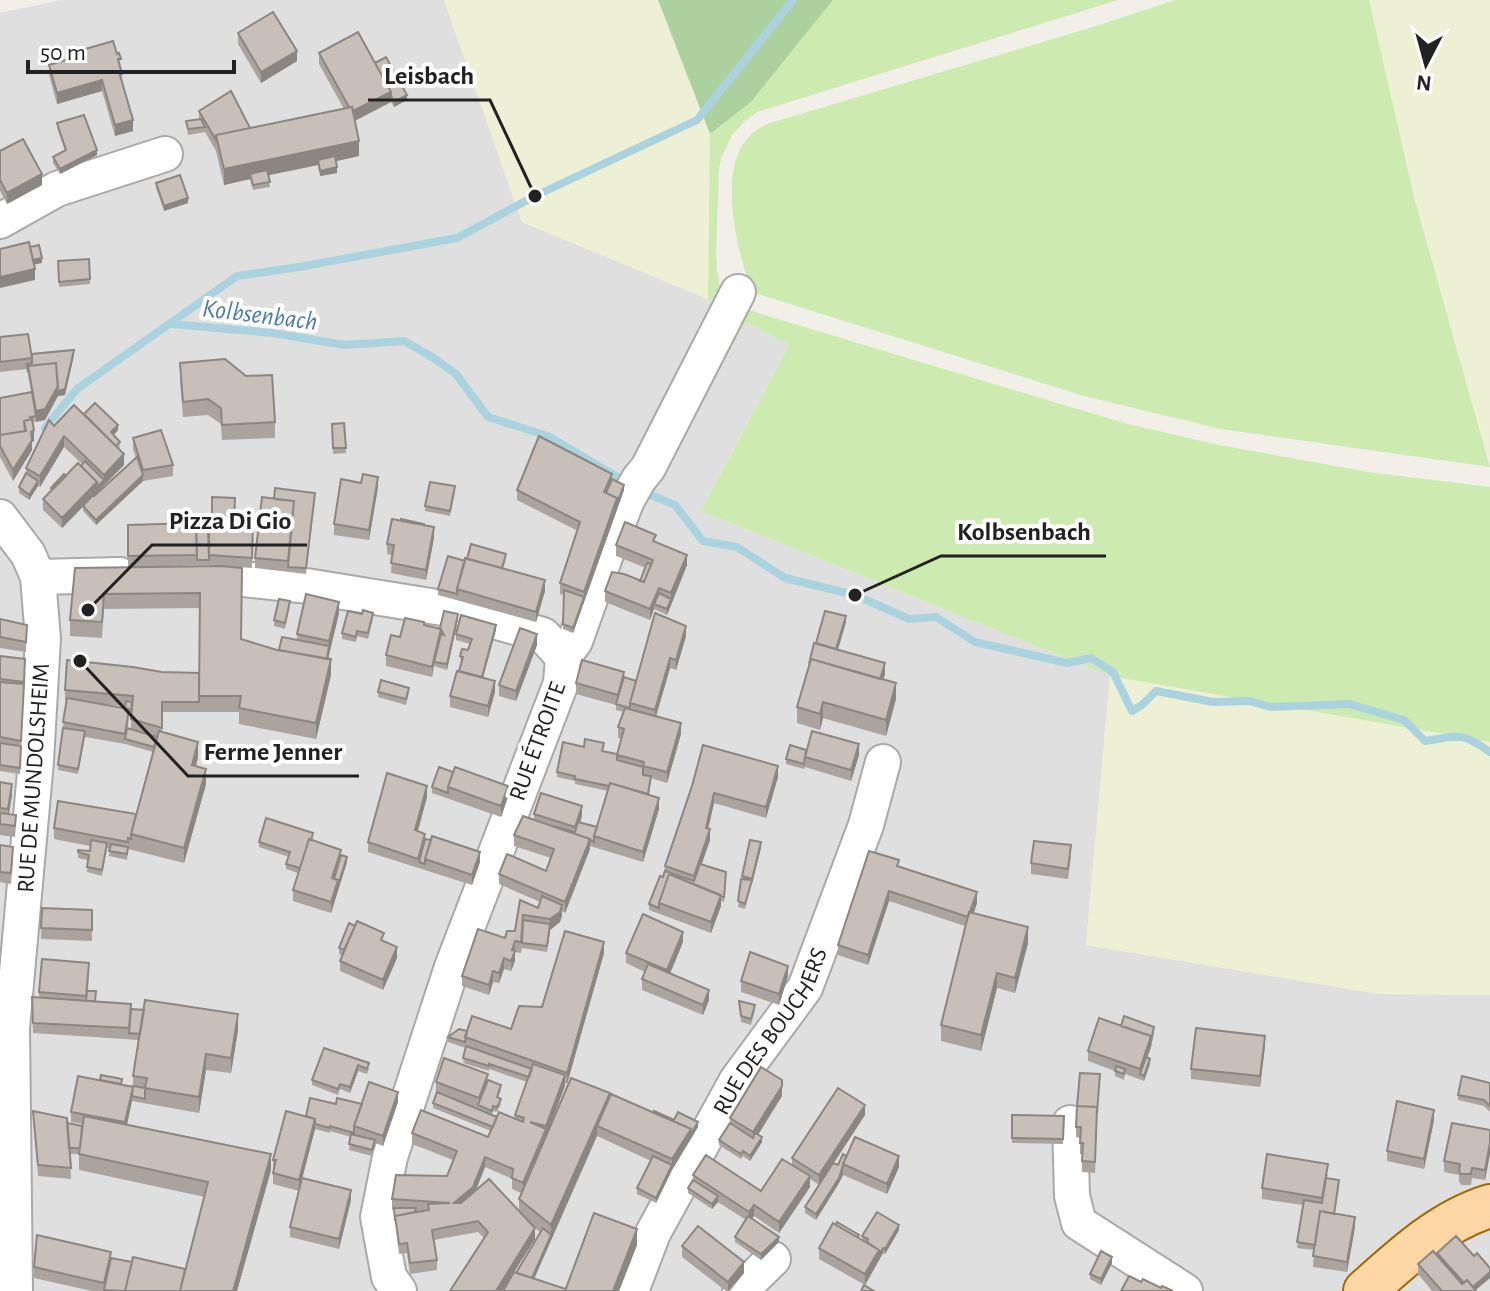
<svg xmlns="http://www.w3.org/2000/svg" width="1490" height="1291" font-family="'Alegreya Sans',sans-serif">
	<rect width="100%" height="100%" fill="#f2efe9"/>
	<!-- residential -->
	<path fill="#e0dfdf" d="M61,0h383l78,222 186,77 81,46 -88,166 409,165 -24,269 293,49 111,1v296h-1490v-1278z"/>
	<!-- farmland -->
	<path fill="#eef0d5" d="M444,0h214l52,134 -2,165 -186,-77z
		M1369,0h121v463l-76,-266z
		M1110,676l380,66v253l-111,-1 -293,-49z"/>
	<!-- grass -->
	<path fill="#cdebb0" d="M833,0h285l-361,112 -13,10 -12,13 -11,23 -2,12 -3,83 1,18 7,37 -16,-9 2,-165 41,-32z
		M1175,0h194l45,197 76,270 -269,-38 -137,-33 -332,-104c-14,-39 -35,-119 -5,-153 6,-7 12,-11 20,-15l326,-97z
		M732,303l29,11 303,91 64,19 91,21 149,27 122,15v255l-380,-66 -409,-165 88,-166 -43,-23 -29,50 -16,-8z"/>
	<!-- forest -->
	<path fill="#add19e" d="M658,0h175l-82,102 -41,32z"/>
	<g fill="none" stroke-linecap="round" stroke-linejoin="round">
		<!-- stream -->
		<path stroke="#aad3df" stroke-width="8" d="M171,324l102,9 71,12 60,-4 28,16 24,17 32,43 60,19 81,48
			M45,428l32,-39 160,-113 62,-9 158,-29 78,-42 162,-76 96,-120
			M641,491l34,14 28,36 34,6 48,31 70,17 54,24 27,-2 39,25 92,21 24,-5 22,14 19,39 10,-6 14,-14 57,11 37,-1 20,6 79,-3 55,16 21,21c34,-5 35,-10 65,11"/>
		<defs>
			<g id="minor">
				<path d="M0,221l57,-32 108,-35"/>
				<path d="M0,517l28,37 10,23 5,62 -7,122 -24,267 3,263"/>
				<path d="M197,574l103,11 155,25 88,25 20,22 -2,26 -109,284 -62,190 -12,60 11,60 10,14"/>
				<path d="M38,577l82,-2"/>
				<path d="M563,657l12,-16 31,-87 21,-54 12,-21 9,-11 90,-176"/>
				<path d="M1070,1123l2,73 7,27 106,68"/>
				<path id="s1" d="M631,1291l22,-58 84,-153 68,-92 61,-163 17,-63"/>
				<path d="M740,1291l33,-32"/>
			</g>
			<path id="major" d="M1365,1291c37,-33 76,-70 125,-85"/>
		</defs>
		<!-- minor casing -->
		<use href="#minor" stroke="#a9a9a9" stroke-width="38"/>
		<!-- major casing -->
		<use href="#major" stroke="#a06b00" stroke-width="46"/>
		<!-- minor -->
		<use href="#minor" stroke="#fff" stroke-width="34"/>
		<!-- major -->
		<use href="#major" stroke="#fcd6a4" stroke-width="42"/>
	</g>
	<!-- wall -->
	<path fill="#aba49e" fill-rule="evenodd" d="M238,33l59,28 -36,22 -23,-39z
		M319,53l56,10 32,37 -13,7 -3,-5 -36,19 4,35 -23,5 1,12 -17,3 -2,-11 -50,10 2,12 -17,3 -3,-11 -26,6 -8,-34 -11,-19 -17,3 -2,-14 13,-2v-8l51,17 94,-19 -25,-45z
		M68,54l53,14 1,15 11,48 -18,5 -13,-45 -45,13 -8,-29v-10l19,-6z
		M57,123l40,32 -37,19 -7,-11v-6l12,-6 -8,-23z
		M0,151l42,34 -35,19 -7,-13z
		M156,183l32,20 -24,8 -8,-23z
		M89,259l1,25 -31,3 -1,-26z
		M0,337l32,17 42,1 -9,40 -7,1 -13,24 -13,2 2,19 -2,1v8l-19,31 -13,-24v-59l31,-6 -4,-23 -27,3z
		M180,363l95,59v16l-53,2 -1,-16 -13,-9 -25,2 -3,-38z
		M84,414l34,16 -4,5 6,12 -2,2 6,16 -30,31 42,-38 -3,-9v-11l40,27v11l-30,5 -47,44 -13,-14v-4l-21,21 -19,-18v-11l8,-8v-3l31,-24 -18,-17 -24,40 -2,-1 -9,14 -10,-7v-6l7,-14v-5l28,-42z
		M344,423l2,30 -13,1 -1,-30z
		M612,479l12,11 -51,143 -10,-4 1,-34 -4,-1v-11l18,-52 -61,-31v-10z
		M378,487l-9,53 -35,-5v-11z
		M455,492l-5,24 -25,-5v-5z
		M315,498l-9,76 -51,-6v-10l19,-59z
		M209,521l25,3h19l-1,44 -43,-3 -81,2v-42l80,4z
		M424,525l10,13 -8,42 -35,-7 1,-18 -5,-1v-10z
		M656,542l31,23 -20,50 -13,-6 -4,11 -45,-18v-11l35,-10 6,-13 -30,-12v-11z
		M506,559l-3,10 42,22 -9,31 -98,-27v-6z
		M220,566l21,73 38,11 18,-10v-6l42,-21 -11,46 3,16 -15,64 -77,-15v-12h-77v20l36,25 -2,9 10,18 -22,79 -56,-14 -1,11 -18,-4 1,-7 -3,-1 -5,28 -15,-4 1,-12 -10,-2v-6l12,-1v-5l-36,-7v-11l82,-14 17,-62 -28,-8 -40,-7 -7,37 -20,-4 8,-70h-1v-10l97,-18 37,1 1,-65 -96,1 -2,29 -32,-2v-16l5,-52zM100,704l26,2 -1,2zM129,716h2v13l-3,-1z
		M290,606l-5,23 -11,-3v-6z
		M373,618l-5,21 -11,-3 -1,6 -14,-3v-6z
		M0,619l27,6 -1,27 -26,-4z
		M458,619l-11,51 -13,-4 -2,11 -46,-11v-11l14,-18 24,-12 16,4z
		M846,622l-8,28 47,24 -2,6 13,19 -10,37 -63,-18 -3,12 -23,-7v-16l19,-64z
		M496,630l-13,48 12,14 -7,25 -38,-10v-11l11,-34 -1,-6 8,-6 2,-6 -14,-4v-6z
		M686,636l-10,34 -6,-2 -14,48 25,18 -14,49 -16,-5 -2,17 10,14 -16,53 -53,-16v3l-25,64 -3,-2 -2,11 -10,8 -3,22 -25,-4v-1l-1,6 -6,-1v9l-4,10 -7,-2 -5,14 -6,-1 -4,13 -27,-9v-10l43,-38 10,-7 5,-31 18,8 2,-6 -41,-18v-10l47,-3 5,-13 -37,-12v-11l20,-15v-6l48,2 -2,7 17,4 11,-36 -33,-7v-3l-18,-4v-5l46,-21 14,3 4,-15 -3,-1v-11l6,-15 -8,-2v-5l-40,-11v-11l48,-6 12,4z
		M537,645l-21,56 -17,-5v-11z
		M0,656l25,3 -5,115 -20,-3z
		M378,692l31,1 -3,12 -28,-8z
		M806,750l53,5 -8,26 -46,-14 -1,2 -18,-5v-5z
		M439,767l69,30 -7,20 -69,-24v-6z
		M778,777l-12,41 -52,-15 -6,26 2,11 -9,24 25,13 -2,25 -3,-1v5l-10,27 -62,-23v-6l14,-27 2,-11 27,-80z
		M0,782l12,13 -3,19 7,11 -1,12 -15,-2z
		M427,797l-9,34 7,8 55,23 -8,23 -104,-33v-10z
		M313,838l-1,2 29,15 6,7 -16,51 -38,-12v-11l5,-17 -12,-4v-5l3,-7 -30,-10v-5z
		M0,845l13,12 -2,27 -11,-2z
		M761,848l-16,61 -7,-2 4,-31z
		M1071,856l-3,23 -37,-5v-11z
		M899,866l78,37 -4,10 55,30 -13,50 -18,-5 -16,63 -40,-10v-16l24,-99 -76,-25 -21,64 -30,-10v-10z
		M42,908l50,2v31l-51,-2z
		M384,942l13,16 -14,32 -43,-19v-10l2,-6 -3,-1v-6z
		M683,942l-13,31 39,27 -6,15 -61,-25v-11l3,-7 -19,-9v-10z
		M604,953l-37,131 -2,-1 -14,42 59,-27 88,29 -26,43 -16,33 -19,-9v-6l14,-27 -54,-25 -63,143 32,10 71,-44 -18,46h-116l-19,-53 -6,-6 -44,8 3,20v10l-27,4 -3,-21 -8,1 -5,-44h-2v-11l55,-23 6,-16 -41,-16v-11l76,4 3,-6 -58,-23v-5l4,-10 -1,-1v-10l52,-2 13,10 -3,8 3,6 -4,8 -4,-1 -1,4 5,2 18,1v-3l12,-33 -38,-13v2l-26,-8 3,-15 -18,-6v-5l19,-6 44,-2 31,-22zM485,1167l27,12v10l9,4 -2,6v11l-44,-19zM535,1228l5,4 -24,41 -2,-1 21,-33z
		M89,974l-1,17 8,10 142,29 -7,43 -25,-3 -7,43 -67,-12 -5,24 144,45 -34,121h-145l-58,-13v-11l77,-9 21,4 53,7 20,-72 -126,-27v-16h-9l1,25 -33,-3 -5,-65 34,12 15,3v-2l-11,-2v-10l51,-28 11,2v-10l6,-36 -106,-7 -1,-36 7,1v-6z
		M788,976l-9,29 -38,-13v-11z
		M739,1001l16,9 -4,15 -10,-3z
		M1121,1026l33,7 -3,14 -4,11 3,6 -6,17 -19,-7 -1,6 -9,-4v-5l-27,-10v-10z
		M1265,1046l-5,41 -69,-8v-10z
		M324,1048l45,21 -2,5 -9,-3 -8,22 -10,-4 -2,6 -26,-10v-5z
		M782,1080v16l-24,38 4,8 -12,19 -7,-5 -2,3 -22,-14v-5l11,-17v-5z
		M1490,1083v29l-6,-6 -26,-6v-5z
		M398,1102l-15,44 -8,-3 -3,13 -23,-6 2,-13 -21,-6v2l-15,-4 -13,49 49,22 -12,49 -49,-12v-10l9,-36 -26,-7v-24l33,-44 30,-12z
		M865,1115l-31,48 4,2 8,-9 53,11 -12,27 -44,-19 -4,8 -23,37 -11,-7v-6l14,-22 -9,-6v8l-31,46 -25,-17 -2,3 27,23 -18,18 -26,-18v-5l11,-17 -28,-18 -6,7 -24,-16v-5l5,-8v-5l68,16 31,-26v-7z
		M1012,1115l52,1 -1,28 -51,-1z
		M1097,1118l-2,55 -13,-1v-18h-2v-16l-4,-1v-10z
		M1434,1120l-10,49 -37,-8v-10z
		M1490,1130v24l-5,26 -13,-2 -1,7h-10l-2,-4v-6l-15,-3v-11z
		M1328,1174l-1,4 12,8 -4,28 20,13 -8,45 -34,-5 1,-17 -17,-2 6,-43 -41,-6v-11z
		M899,1230l-14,24 -2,-1 -18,32 -46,-26v-11l40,-10 3,2v-4z
		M682,1246l62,27 -14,18h-4l-44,-34z
		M1437,1253l37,3 16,12v10l-14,12v1h-44l-14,-17v-10l19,-8z
		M1112,1263l-11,22 -11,-6v-5z"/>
	<!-- shaded-wall -->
	<path fill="#8b8681" d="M297,51v10l-36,22v-11z
		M102,80v11l-45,13v-11z
		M391,92v10l-39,20v-10z
		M407,95v5l-13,7v-5z
		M133,120v11l-18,5v-11z
		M359,141v15l-40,9 -1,-5v5l-67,14 -1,-5v5l-26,6v-16z
		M97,150v5l-37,19v-5z
		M337,167v6l-17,3v-5z
		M42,174v11l-35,19v-11z
		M188,198v5l-24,8v-5z
		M42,258v5l-10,2v-5z
		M35,269v11l-35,8v-11z
		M74,350v5l-9,40 -7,1v-5z
		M58,386v10l-13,24 -9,2v-11z
		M118,425v5l-7,8v-6z
		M34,430v11l-2,1v8l-19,31v-11l18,-38z
		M64,436v11l-24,40v-11z
		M124,454v11l-20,20v-10z
		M143,475v6l-47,44v-5z
		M378,477v10l-9,53v-10z
		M104,480v5l-42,43v-10l35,-36z
		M38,481v5l-9,14v-5z
		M624,485v5l-51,143v-5l11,-31v-5l33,-94z
		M434,527v11l-8,42v-10z
		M687,555v10l-20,50v-6l4,-10v-6z
		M545,580v11l-9,31v-10z
		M659,588v10l-5,6v5l-4,11v-11z
		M339,602v11l-14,59 4,-31z
		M458,614v5l-11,51v-6z
		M846,616v6l-11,37v-5z
		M496,625v5l-16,58v-5z
		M686,626v10l-10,34v-10z
		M441,629v10l-7,23 -2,15v-10z
		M537,634v11l-21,56v-10z
		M670,658v10l-15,52v-10z
		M331,659v16l-15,64v-16z
		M885,663v11l-6,20v-10z
		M495,681v11l-7,25v-11z
		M896,683v16l-10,37v-16z
		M823,702v16l-3,12v-16z
		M681,723v11l-14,49v-11z
		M198,742v15l-6,24v-16z
		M859,744v11l-8,26v-11z
		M778,766v11l-12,41v-11z
		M206,769v15l-22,79v-15z
		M12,784v11l-4,24v-10z
		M427,786v11l-12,44v-11z
		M508,786v11l-7,20v-11z
		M714,793v10l-8,35v-10z
		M659,798v11l-16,53v-10z
		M582,806v10l-7,22v-11z
		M710,829v11l-16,47v-11z
		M590,839v10l-25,64v-11z
		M761,842v6l-9,36v-5z
		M480,852v10l-8,23v-10z
		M347,857v5l-16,51v-11z
		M889,891v10l-21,64v-10z
		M977,892v11l-8,25v-11z
		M721,895v11l-10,27v-11z
		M562,905v11l-2,6 -10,8 -3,22 3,-33z
		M1028,927v16l-13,50v-15z
		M683,932v10l-16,39v-11z
		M515,941v20l-4,10 1,-21z
		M604,942v11l-37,131v-11z
		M397,947v11l-14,32v-10z
		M504,958v11l-5,14v-10z
		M788,966v10l-9,29v-11z
		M493,971v11l-4,13v-10z
		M997,973v15l-16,63v-16z
		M709,990v10l-6,15v-10z
		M238,1014v16l-7,43v-15z
		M1154,1027l-3,20 -10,28 -1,-1v-5z
		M1265,1036v10l-5,41v-11z
		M206,1054v16l-7,43v-16z
		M1150,1059v5l-6,17v-5z
		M358,1065v6l-8,22v-6z
		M565,1075v11l-19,51v-11z
		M782,1086v10l-29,47v-11z
		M133,1087l-1,14 -7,32v-11z
		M398,1092v10l-15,44v-10z
		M610,1093v15l-13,18v10l-67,152v-5l21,-48v-10z
		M865,1105v10l-46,70v-10z
		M1434,1110v10l-10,49v-10z
		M315,1119v10l-16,62v-11z
		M698,1122v5l-26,43 -16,33v-5l16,-33v-6l19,-30z
		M546,1129v10l-23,55v-11z
		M762,1137v5l-12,19v-5z
		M1490,1143v11l-5,26v-10z
		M271,1154v16l-34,121h-4z
		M899,1156v11l-12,27v-10z
		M485,1157v10l-12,31 -19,16v-11z
		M843,1170v5l-4,8 -23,37v-6z
		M810,1176v11l-31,46v-11z
		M351,1190v10l-12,49v-10z
		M718,1196v6l-6,7v-5z
		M754,1205v11l-5,6v-10z
		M1355,1217v10l-8,45v-10z
		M899,1225v5l-14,24v-5z
		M535,1228v11l-33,52h-6z
		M637,1229v16l-18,46h-6z
		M779,1237v5l-18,18v-6z
		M883,1248v5l-18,32v-11l14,-24z
		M1112,1257v6l-11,22v-6z
		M744,1262v11l-16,18v-9z
		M1490,1272v6l-16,13 -4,-2z"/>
	<!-- building -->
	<path fill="#c7bfb8" stroke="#8b8681" stroke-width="2" d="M273,12l24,39 -36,21 -23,-39z
		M358,32l33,60 -38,19 -1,-4h-3l-30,-54z
		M113,41l4,13 2,-1 2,6h-3l4,15 -2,1 13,45 -18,5 -13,-45 -45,13 -8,-28 20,-6 -1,-5z
		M386,57l21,38 -13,7 -3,-6v-4l-16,-29z
		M231,91l19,37 -34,7v5l-17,-29z
		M352,107l7,34 -135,28 -8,-34z
		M84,115l13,35 -37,19 -7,-12 13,-7 -9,-27z
		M201,119l4,8 -17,2 -2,-8z
		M23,139l19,35 -35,19 -7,-13v-29z
		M335,156l2,11 -17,4 -2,-11z
		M267,170l3,12 -17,3 -3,-11z
		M180,175l8,23 -24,8 -8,-23z
		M29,242l6,27 -35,8v-28z
		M39,245l3,13 -9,2 -3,-13z
		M89,259l1,20 -31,3 -1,-21z
		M28,334l4,24 -32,4v-25z
		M74,350l-9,39 -7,2 -2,-28 -28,3v6l-1,-8 5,-1v-9z
		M225,359l21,17 26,-1 3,47 -53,3 -1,-17 -13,-9 -25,3 -3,-39z
		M56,363l2,23 -13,23 -9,2 -8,-45z
		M32,392l4,24 -6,1 1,2 -7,2 1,10 -25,4v-37z
		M95,403l23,22 -7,7 9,10 -4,4 -32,-32z
		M74,405l50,49 -20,21 -40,-39 -24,40 -14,-8 23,-48 5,6z
		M32,419l2,11 -3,2 1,8 -19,30 -13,-24v-11l26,-4 -2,-10z
		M344,423l2,25h-13l-1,-24z
		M161,430l12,35 -30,5 -10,-32z
		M539,436l73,38 -8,18 13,6 -33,94 -24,-9 20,-61 -63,-32z
		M137,457l6,18 -47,45 -13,-14 10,-11 1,1z
		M85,461l19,19 -7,7v-5l-16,-16z
		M78,463l19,19 -35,36 -19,-19z
		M26,473l12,8 -9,14 -10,-8z
		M64,474l2,2 -13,13 -2,-1z
		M363,474l15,3 -9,53 -35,-6 7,-45 20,4z
		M612,479l12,6 -7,18v-5l-11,-5z
		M430,482l25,4 -5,25 -25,-5z
		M275,488l40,5 -9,75 -18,-1 6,-66 -20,-2z
		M212,497l23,1 -1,26h19l-1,34 -43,-3v-34l3,-1z
		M262,497l32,4 -6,60 -33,-3z
		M392,519l42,8 -8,43 -35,-7 3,-18 -7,-1z
		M401,519l23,5v1l-23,-4z
		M625,522l31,13 -3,6 34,14 -16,38 -12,-5 -9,21 -45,-18 7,-19 12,2 20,8 9,-22 -37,-15z
		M196,523l1,32 -69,1v-31z
		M196,529h12l1,31h-12z
		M471,544l35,10 -4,14 -35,-9z
		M448,556l17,5 -8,28v5l-19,-5z
		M465,558l80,22 -9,32 -79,-23z
		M647,563l4,1 -7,18 -4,-1z
		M220,566l22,2 -1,71 36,11 54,9 -15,64 -77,-15 2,-12h-42l1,-103 -96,1 -2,28 -32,-2 5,-52z
		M564,590l20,7 -11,31 -10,-4z
		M659,593l12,6 -4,10 -13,-5z
		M306,594l33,8 -10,39 -32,-7z
		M279,599l11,2 -5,22 -11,-3z
		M363,610l10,3 -5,20 -11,-2 -1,6 -14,-4 6,-22 14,3z
		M444,611l14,3 -11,50 -13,-2 7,-28 3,1 -4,-7z
		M825,611l21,5 -10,33 -20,-6z
		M655,613l31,13 -10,34 -6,-2 -15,52 -25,-7z
		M461,615l35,10 -14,52 -23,-6 4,-14 -3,-1 2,-7 6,1 4,-11 -16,-5z
		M405,618l19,4v3l17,4 -9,38 -46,-12 5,-20 9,2z
		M0,619l27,6 -1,17 -26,-5z
		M520,628l17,6 -21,57 -17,-6z
		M282,637l47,9 -2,13 -48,-9z
		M814,643l71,20 -5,16 -69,-20 -2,5z
		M0,656l25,3 -1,23 -24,-3z
		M811,659l85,24 -10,37 -63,-18 -3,12 -23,-7z
		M67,660l66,7 29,5 37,1v29h-37v26l-31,-9 2,-23 -68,-6z
		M582,660l42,12 -6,23 -42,-12z
		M457,671l38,10 -7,25 -38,-10z
		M624,677l12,4 -6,22v5l-14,-4z
		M381,680l28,8 -3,11 -28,-7z
		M0,682l24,2 -3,57 -21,-4z
		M67,698l62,11 -4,25 -62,-12z
		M126,701l6,1 -1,9h-2v-2l-4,-1z
		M625,708l56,15 -14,49 -24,-6 1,-4 -27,-7 7,-26 -6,-2z
		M63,728l22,3 -7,38 -20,-4z
		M127,728l30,9 -3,10 -29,-8z
		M159,731l39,11 -6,23 14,4 -22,79 -53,-14z
		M812,731l47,13 -8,26 -46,-13z
		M585,739l19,4 -2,8 15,3v6l26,7v8l8,1 -3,18 -38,-11 -1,3 -34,-7v-3l-18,-4 6,-30 21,5z
		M0,743l21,3 -1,22 -20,-3z
		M703,745l75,21 -12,41 -52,-14 -8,35 4,1 -16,47 -29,-10 27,-80z
		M790,745l16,5 -2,14 -18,-5z
		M439,767l14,5 -5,15v6l-16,-6z
		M455,767l53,19 -7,20 -53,-19z
		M387,773l40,13 -12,44 10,4 -7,25 -50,-17z
		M0,782l12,2 -4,25 -8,-1z
		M610,783l49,15 -16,54 -49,-16z
		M541,793l41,13 -7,21 -41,-13z
		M58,801l78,13 -5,20v5l-3,-1v4l-74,-14z
		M0,813l16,2 -1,11 -15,-2z
		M523,816l67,23 -25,63 -66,-28 8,-20 39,17 8,-22 -40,-14z
		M266,818l47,15 -2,7 -2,-1 -9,29 -14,-4 4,-12 -31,-10z
		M578,822l19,5 -3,9v6l-5,-2 1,-1 -38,-13 23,6z
		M432,836l48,16 -8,23 -47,-16z
		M309,839l32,11 -9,28 6,2 -7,22 -38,-12z
		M425,839l6,1 -6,19v5l-6,-2z
		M91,840l16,3 -5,27 -15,-3 2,-12 -11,-3v-2l12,1z
		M750,840l11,2 -9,37 -10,-3z
		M1034,841l37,4 -3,24 -37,-6z
		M111,844l17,3 -1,7 -18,-3z
		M0,845l13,2 -2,26 -11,-1z
		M869,851l30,9 -2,6 80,26 -9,25 -79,-26 -21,64 -30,-10z
		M341,855l6,2 -9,28v-5l-4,-1z
		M700,864l26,8 -2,25 -55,-23 -10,29v5l-10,-4 11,-28 3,1 2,-6 29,10z
		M669,874l52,21 -10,27 -52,-19z
		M741,879l11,1 -7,24 -7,-3z
		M542,896l20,9 -2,7 -10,7 -27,-4 -2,27 -6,-1 -3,9 3,1 -4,10 -7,-3 -5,15 -6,-2 -4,14 -27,-9 16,-47 27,9 2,-7h8l5,-31 18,8z
		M42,908l50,2v20l-51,-2z
		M969,912l59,15 -13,51 -18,-5 -16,62 -40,-10z
		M643,914l40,18 -16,38 -41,-17z
		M523,920l27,4 -3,22 -25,-3z
		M357,921l27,12 -3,7 16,7 -14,33 -43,-19z
		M349,923l6,3 -11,24 -5,-2z
		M565,931l39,11 -37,131 -102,-36 7,-21 39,13 8,-23 23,1z
		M750,952l38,14 -9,28 -38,-13z
		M42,959l47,4 -3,33 -47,-4z
		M648,964l61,26 -6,15 -61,-26z
		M87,991h9l-1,10h-9z
		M32,997l99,7 -2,24 -96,-5z
		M145,1000l93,14 -7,44 -25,-4 -7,43 -54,-9 2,-10 -14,-2z
		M739,1001l16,4 -4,14 -10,-3z
		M131,1009l13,1 -4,24 -11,-1z
		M1124,1016l30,11 -3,14v-5l-30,-10z
		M1099,1018l52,18 -11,33 -52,-18z
		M1196,1028l69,8 -5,40 -69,-7z
		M459,1029l8,2 -2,11 -17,-5z
		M466,1046l66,23 -3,8 -40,-13v2l-26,-8z
		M324,1048l45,15 -2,6 -9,-4 -8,22 -10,-3 -2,5 -26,-9z
		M1146,1057l4,2 -6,17 -4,-2z
		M444,1058l44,16 -9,24 -43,-16z
		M533,1064l32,11 -19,51 -16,-4 16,7 -23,54 -11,-5 1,-9 -28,-12 -12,30 -19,16h7l28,-24 46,49 -39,63h-46l38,-59 -10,-11 -46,9 5,30 -27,3 -3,-20 -8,1 -4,-28 34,-6 -1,-6 22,-1 -58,-4 4,-24 51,1 10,-25 -45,-18 9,-23 67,27 11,-25 24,10 1,-4 -9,-3z
		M1116,1066l9,3 -1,5 -9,-3z
		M761,1067l21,13v6l-29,46 -23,-14z
		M1080,1073l20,1 -3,39v-6l-20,-1z
		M101,1075l21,4 -1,5 -21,-4z
		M78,1076l55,11 -8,35 -54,-10z
		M1462,1076l28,7v23l-6,-6 -26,-5z
		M571,1078l39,15 -59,132 -32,-26z
		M488,1080l13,5 -4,12 4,2 -4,8 -4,-1 -1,5 -14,-6z
		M369,1082l29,10 -15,44 -29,-10z
		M133,1086l12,2v11l-13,-3z
		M838,1088l27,17 -46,70 -27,-17z
		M437,1092l60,25 -4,10 -60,-24z
		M611,1094l80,35 -19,30 -75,-33z
		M310,1098l26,6 1,-6 25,6 -8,22v7l-24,-7v2l-15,-4v-5l-9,-3z
		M1397,1101l37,9 -10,49 -37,-8z
		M1077,1106l20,1 -2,55 -13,-1 1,-18h-3l1,-16h-5z
		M33,1111l34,7 4,50 -33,-3z
		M286,1111l29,8 -16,61 -26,-7 3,-13h-3z
		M654,1111l20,9 4,-8 20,10 -7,12v-5l-38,-17z
		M1012,1115l52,1 -1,23 -51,-1z
		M84,1116l187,38 -38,137h-53l28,-109 -129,-28z
		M67,1123l15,3 -2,22h-11z
		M730,1123l23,15 2,-5 7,4 -12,19 -7,-5 -2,3 -22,-14z
		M1452,1123l38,7v13l-5,27 -13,-2 -1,6h-10l-2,-3 1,-7 -16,-3z
		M351,1134l24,6 -3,10 -23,-6z
		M855,1137l44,19 -12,28 -44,-20z
		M843,1154l3,2 -7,22 -23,36 -11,-7 28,-44 5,2z
		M1267,1154l61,10 -6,34 -60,-10z
		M706,1155l55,36 21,-32 28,17 -31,46 -25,-17 -5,7 -56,-37z
		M653,1156l19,9 -16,33 -19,-10z
		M302,1178l49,12 -12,49 -49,-12z
		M1326,1178l13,2 -5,34 -14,-3 -5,34 -18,-3 7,-42 18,3z
		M693,1180l25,16 -6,8 -24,-16z
		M394,1208h22l-1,4 -20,4v5z
		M1320,1211l35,6 -8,45 -34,-6z
		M877,1212l22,13 -14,24 -2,-1 -4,7v-5l-12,-8 1,-3 -6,-3z
		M594,1213l43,16 -24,62h-48z
		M748,1216l31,21 -18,17 -26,-17z
		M837,1222l22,13 -2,2 -21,-12z
		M833,1223l46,27 -14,24 -46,-26z
		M698,1226l46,36 -16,20 -46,-36z
		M543,1228l8,7 -19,43 -16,-5z
		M37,1235l74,17 -7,31 -70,-16z
		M1456,1236l18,20 3,-3 13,15v4l-17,15 -6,-7 -3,3 -27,-30z
		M1101,1251l11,6 -11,22 -11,-5z
		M1433,1251l29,33 5,-4 9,11h-34l-24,-27z
		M133,1257l52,12 -5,22h-55z
		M111,1258l21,4 -7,29 -21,-1z
		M514,1272l52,17 -1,2h-62z
		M1129,1276l12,6 2,-3 18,9 1,-2 11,5h-52z
		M864,1285l10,6h-13z"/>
	<g text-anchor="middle" stroke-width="8" stroke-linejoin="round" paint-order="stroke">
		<!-- street labels -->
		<g font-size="24" fill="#222" stroke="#fff">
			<text transform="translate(537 741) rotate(-70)" y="8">RUE ÉTROITE</text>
			<text transform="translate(33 778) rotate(-86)" y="8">RUE DE MUNDOLSHEIM</text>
			<text dy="8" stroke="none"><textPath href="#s1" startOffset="296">RUE DES BOUCHERS</textPath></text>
		</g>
		<!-- water labels -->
		<g font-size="26" font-style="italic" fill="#4a7aab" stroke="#fff">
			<text transform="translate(260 314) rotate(7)" y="9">Kolbsenbach</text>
		</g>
	</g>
	<!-- callouts -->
	<path fill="none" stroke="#222" stroke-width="3" d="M535 196L490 100H368M88 610L152 545H307M855 595L941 556H1106M80 661L188 776H359"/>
	<g fill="#222" stroke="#fff" stroke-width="3">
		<circle cx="535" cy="196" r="8"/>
		<circle cx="88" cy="610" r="8"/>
		<circle cx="855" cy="595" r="8"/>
		<circle cx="80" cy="661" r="8"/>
	</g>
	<g font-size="26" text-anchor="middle" font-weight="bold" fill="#222" stroke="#fff" stroke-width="8" stroke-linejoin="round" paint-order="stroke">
		<text x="429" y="84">Leisbach</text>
		<text x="230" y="529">Pizza Di Gio</text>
		<text x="1024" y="540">Kolbsenbach</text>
		<text x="273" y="760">Ferme Jenner</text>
	</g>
	<!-- north arrow -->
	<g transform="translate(1426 64) rotate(186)" stroke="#ffffff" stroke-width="6" paint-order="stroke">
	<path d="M0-6L14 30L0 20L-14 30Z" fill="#222222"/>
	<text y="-12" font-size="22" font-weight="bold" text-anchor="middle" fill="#222222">N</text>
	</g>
	<!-- scale -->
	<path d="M28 60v12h206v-12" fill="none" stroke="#222222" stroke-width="4"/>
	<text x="40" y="60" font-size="24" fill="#222222" stroke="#ffffff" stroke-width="6" paint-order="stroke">50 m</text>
</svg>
